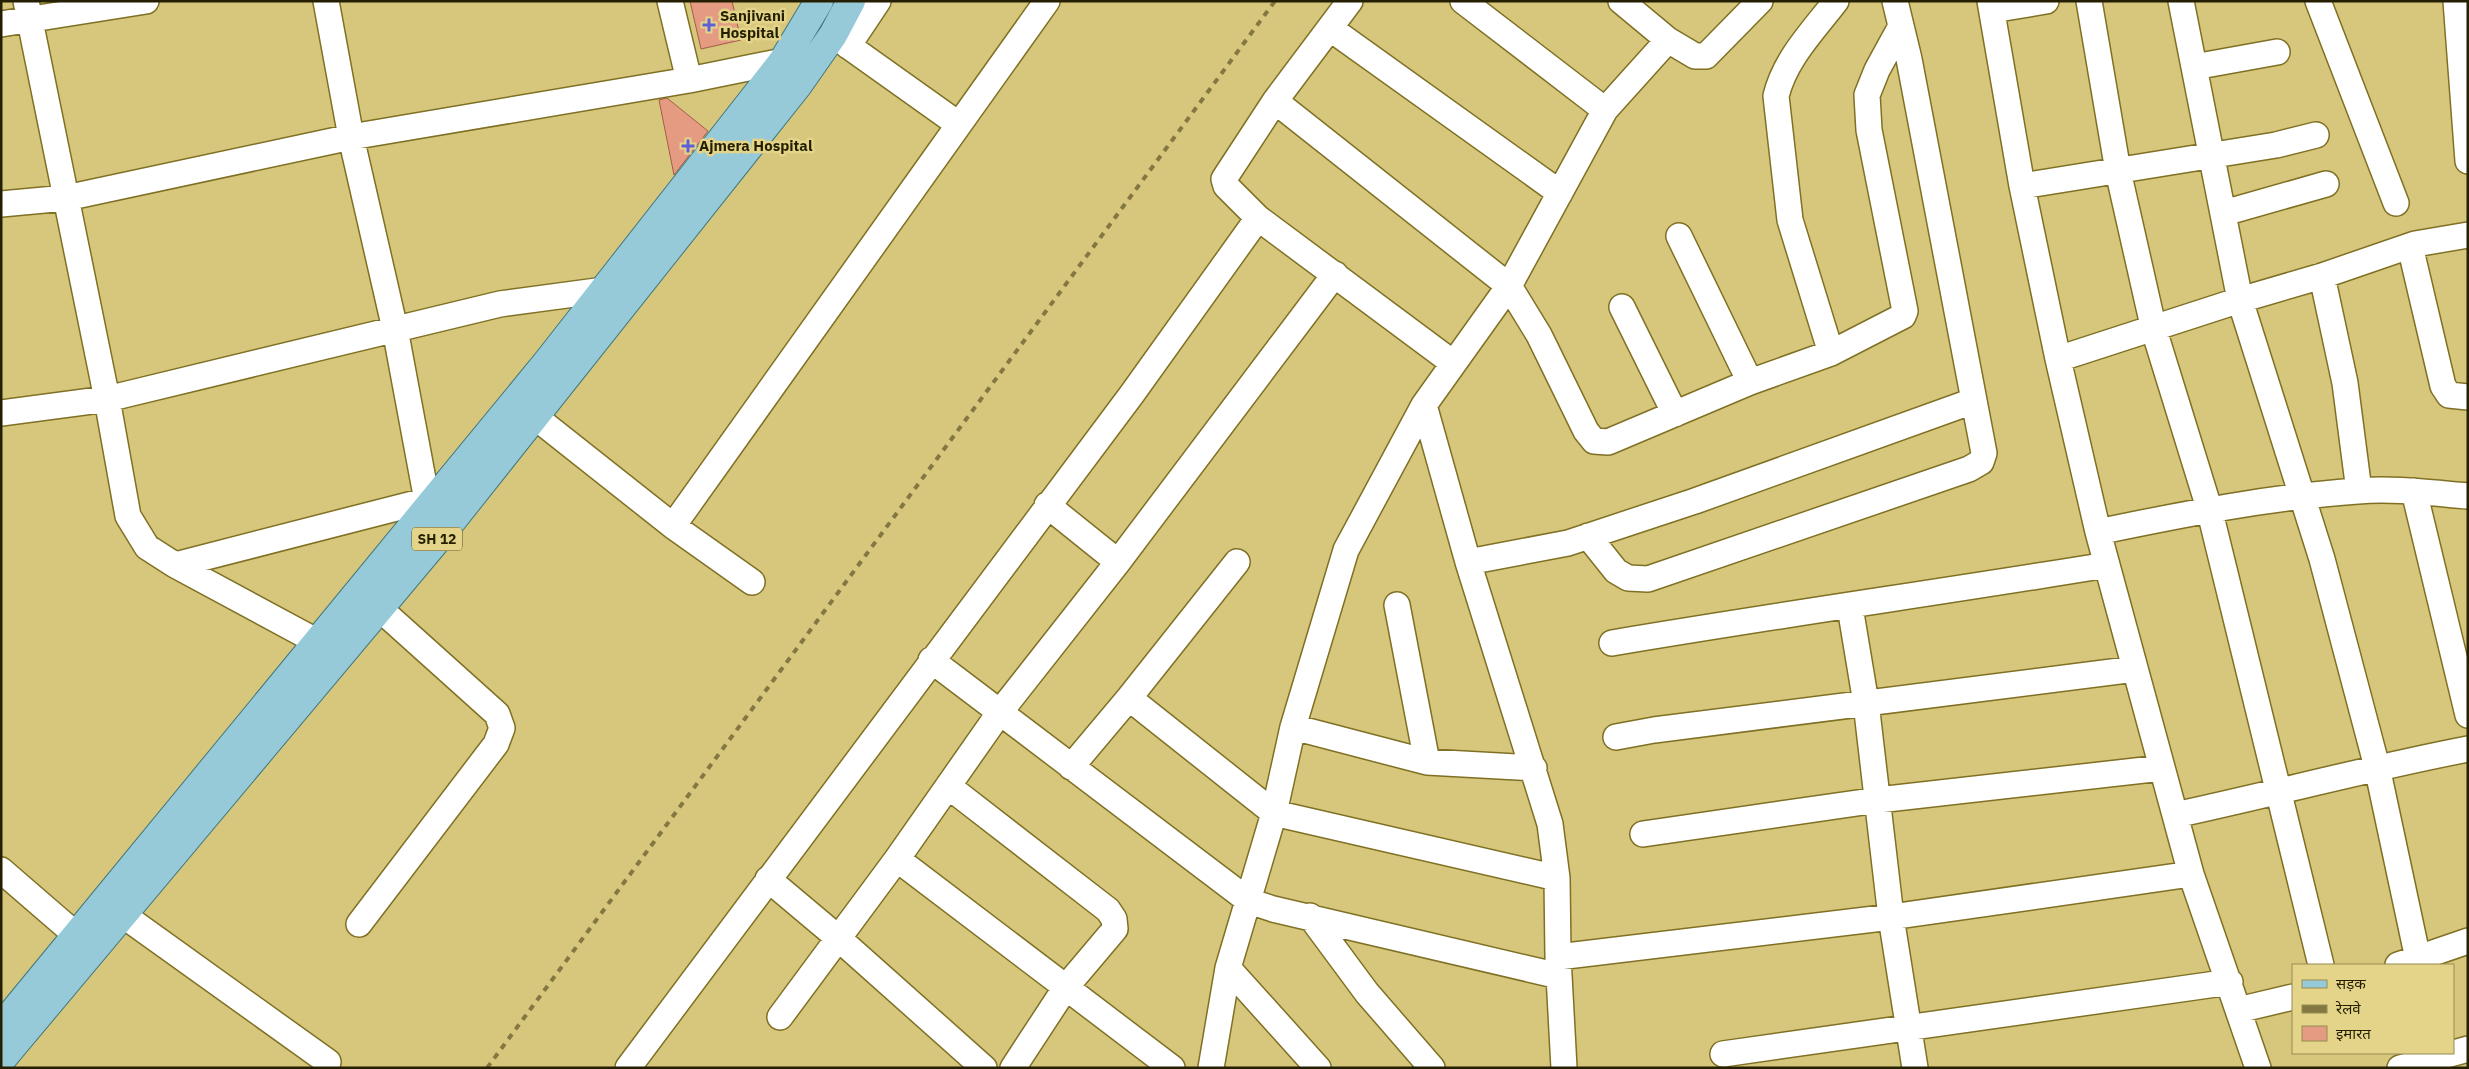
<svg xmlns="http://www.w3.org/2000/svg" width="2469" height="1069" font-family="'IBM Plex Sans','Noto Sans Devanagari',sans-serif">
	<rect width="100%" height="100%" fill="#d6c77c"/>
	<!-- building -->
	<path fill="#e59a82" stroke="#a35e48" d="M690,1h42l9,39 -40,9z
		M667,98l41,33 -34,44 -15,-75z"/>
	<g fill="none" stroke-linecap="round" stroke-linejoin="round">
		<defs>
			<path id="minor" d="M26,1l81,398 21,117 19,31 28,18 141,76
				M326,1l25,136 44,192 33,177
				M670,1l19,79
				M1350,1l-75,100 -51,78 2,7 32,32 195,145
				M1463,1l142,109
				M1621,1l47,39
				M1990,1l32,185 36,173 40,173 93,342 67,194
				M2089,1l29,170 36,159 55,178 112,457
				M2181,1l59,299 82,259 55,208 41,192
				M2318,1l78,202
				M2456,1l12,160
				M1992,10l54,-9
				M1,24l145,-23
				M1331,29l229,164
				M833,35l125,89
				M848,46l30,-45
				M2194,67l83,-15
				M1275,101l234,185 30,49 47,96 8,10 14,1 142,-60 81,-29 72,-37 2,-5 -36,-181 -2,-35 10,-25 23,-42
				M2022,186l254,-41 40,-10
				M1,204l65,-6 285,-61 338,-57 94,-19
				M2224,213l102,-29
				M1679,236l71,146
				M2410,246l33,140 6,9 19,2
				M2322,276l23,107 14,108
				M1622,307l53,107
				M1831,353l-41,-133 -14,-124c9,-37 37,-65 60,-95
				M2058,359l182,-59 82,-24 93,-32 53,-9
				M1424,405l44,157 82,262 7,54 1,79 6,111
				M1,413l106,-14 393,-95 104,-14
				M534,416l139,110 374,-525
				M2414,491l54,224
				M1047,505l71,57
				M673,526l79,56
				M2098,532c86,-18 172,-35 260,-41 36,-3 73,2 110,5
				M1588,536l28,35 12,7 20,1 321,-110 12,-7 3,-9 -75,-394 -14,-58
				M1468,562l100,-19 127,-42 278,-100
				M175,565l253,-65
				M1397,605l30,157
				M1850,607l16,96 25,214 24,151
				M1612,643c165,-28 330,-51 495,-78
				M931,660l318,241 24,8 286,67
				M1129,698l145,115 283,65
				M1293,727l134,35 107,6
				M1616,737l38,-7 481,-61
				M1071,767l58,-69 108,-136
				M948,786l160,124 6,9 1,10 -49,58 -53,81
				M2175,815c98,-21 194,-47 293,-66
				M1643,834l235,-34 284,-32
				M897,859l275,209
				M1,870l74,64
				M768,879l69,58 147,131
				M123,915l205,147
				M1310,916l57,77 65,75
				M359,924l137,-180 6,-16 -5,-14 -118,-106
				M1558,957l333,-40 300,-43
				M2398,965l70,-24
				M1228,968l90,100
				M2238,1010l55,-13
				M780,1017l117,-158 103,-147 118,-150 217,-288
				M1723,1054l507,-72
				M628,1068l504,-674 126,-176
				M1211,1068l17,-100 46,-155 19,-86 53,-177 78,-145 85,-119 96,-176 63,-70 27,16h11l54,-55
				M2400,1068l68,-19"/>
			<path id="major" d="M1,1027l547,-666 235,-300 36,-60
				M1,1060l434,-518 363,-457 35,-50 18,-34"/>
		</defs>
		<!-- minor casing -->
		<use href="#minor" stroke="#7f7024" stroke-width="28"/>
		<!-- major casing -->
		<use href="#major" stroke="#41777c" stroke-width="30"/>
		<!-- minor -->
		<use href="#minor" stroke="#fff" stroke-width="25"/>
		<!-- major -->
		<use href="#major" stroke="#96cad9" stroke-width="28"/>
		<!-- rail -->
		<path stroke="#837842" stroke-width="4" stroke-dasharray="6 6" stroke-linecap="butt" d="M487,1068l788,-1067"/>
	</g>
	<!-- markers -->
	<g fill="#5e5fd7" stroke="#e3d489" stroke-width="2">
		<path d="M706.5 17.5h5v5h5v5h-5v5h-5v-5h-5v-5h5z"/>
		<path d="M685.5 138.5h5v5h5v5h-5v5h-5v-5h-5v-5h5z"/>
	</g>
	<g text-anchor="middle" stroke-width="5" stroke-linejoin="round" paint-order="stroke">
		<!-- shield labels -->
		<rect fill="#e3d489" stroke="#5e552a" stroke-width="1" x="412" y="527.5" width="50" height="23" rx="4"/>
		<g font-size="14" font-weight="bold" fill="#251f01">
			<text x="437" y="544">SH 12</text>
		</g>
		<!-- poi labels -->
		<g font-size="15" font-weight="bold" fill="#251f01" stroke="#e3d489" text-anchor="start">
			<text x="720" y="21">Sanjivani<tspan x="720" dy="17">Hospital</tspan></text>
			<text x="699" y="151">Ajmera Hospital</text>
		</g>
	</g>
	<!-- border -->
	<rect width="2469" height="1069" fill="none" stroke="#251f01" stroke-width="5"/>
	<!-- legend -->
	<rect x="2292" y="964" width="162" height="90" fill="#e3d489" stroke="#978c53"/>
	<rect x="2302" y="980" width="25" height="8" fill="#96cad9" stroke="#978c53"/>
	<text x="2336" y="989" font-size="15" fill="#251f01">सड़क</text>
	<rect x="2302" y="1005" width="25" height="8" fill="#837842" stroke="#978c53"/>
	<text x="2336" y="1014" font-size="15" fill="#251f01">रेलवे</text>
	<rect x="2302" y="1026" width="25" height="15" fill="#e59a82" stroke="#978c53"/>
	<text x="2336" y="1039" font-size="15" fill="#251f01">इमारत</text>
</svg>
